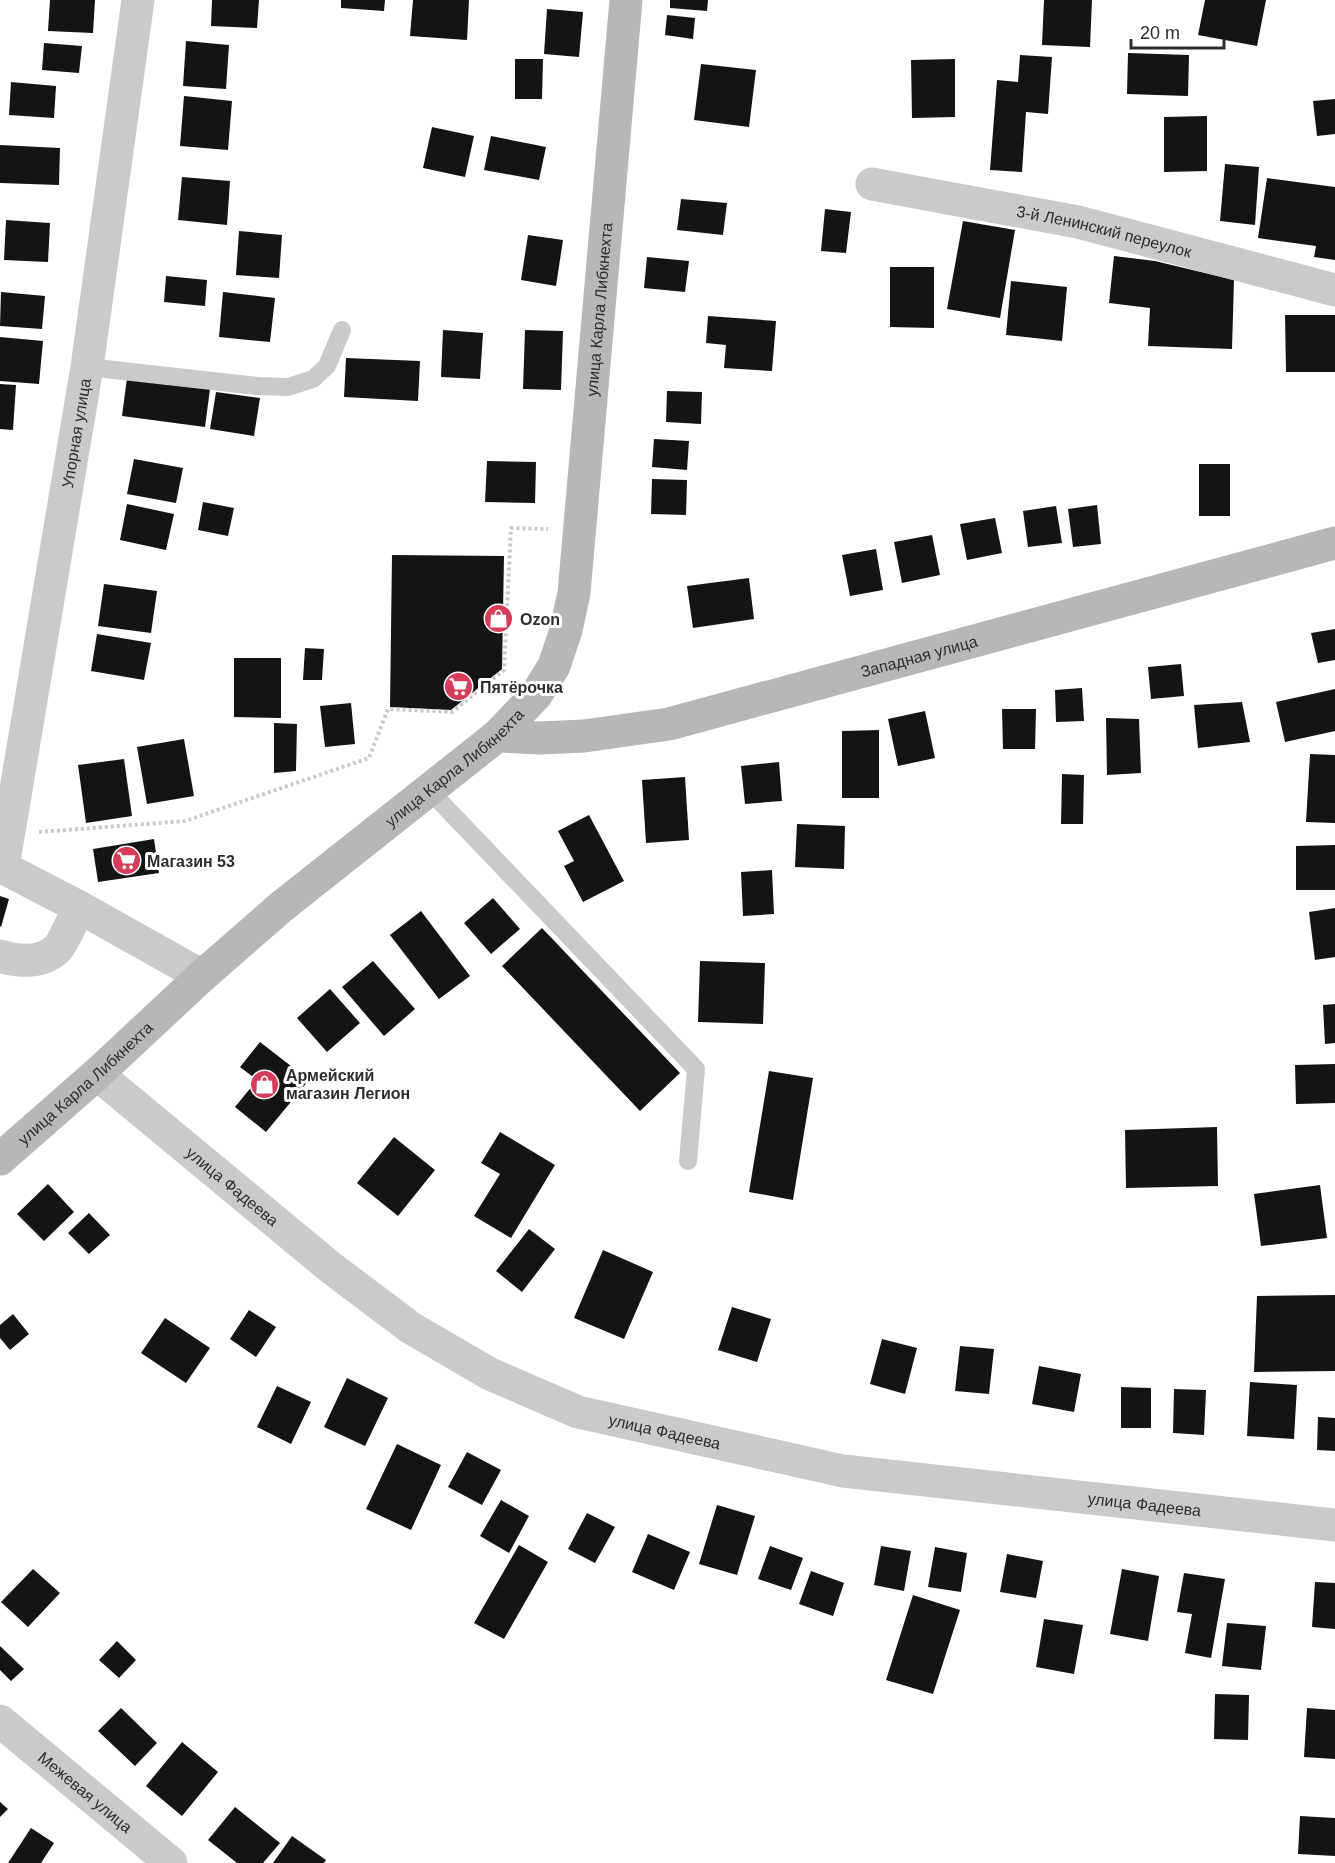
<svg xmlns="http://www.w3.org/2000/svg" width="1335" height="1863" font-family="Helvetica,sans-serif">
	<rect width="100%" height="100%" fill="#fff"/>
	<!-- building -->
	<path fill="#141414" d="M50,0h45l-2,33 -45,-2z
		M212,0h47l-2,28 -46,-2z
		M341,0h44l-1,11 -43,-3z
		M413,0h56l-2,40 -57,-4z
		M670,0h38l-1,11 -37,-3z
		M1044,0h48l-2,47 -48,-2z
		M1205,0h61l-9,46 -59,-11z
		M547,9l36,3 -4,45 -35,-3z
		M667,15l28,3 -2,21 -28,-4z
		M186,41l43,4 -3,44 -43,-3z
		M44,43l38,3 -3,27 -37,-3z
		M1128,53l61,2 -1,41 -61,-2z
		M1020,55l32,2 -4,57 -22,-2 -4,60 -32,-2 7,-90 21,2z
		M515,59h28l-1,40h-27z
		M955,59v58l-43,1 -1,-58z
		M701,64l55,6 -7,57 -55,-7z
		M11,82l45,4 -2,32 -45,-3z
		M184,96l48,5 -4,49 -48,-4z
		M1335,99v35l-18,2 -4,-35z
		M1207,116v55l-43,1v-55z
		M432,127l42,9 -9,41 -42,-9z
		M491,136l55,11 -7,33 -55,-10z
		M0,145l60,3 -1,37 -59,-2z
		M1225,164l34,3 -4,58 -35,-4z
		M182,177l48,4 -3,44 -49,-5z
		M1267,178l68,9v73l-21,-3 2,-11 -58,-8z
		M681,199l46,4 -4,32 -46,-5z
		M825,209l26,3 -5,41 -25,-2z
		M6,220l44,3 -2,39 -44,-2z
		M963,221l52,9 -15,88 -53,-9z
		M239,231l43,4 -3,43 -43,-3z
		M528,235l35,5 -7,46 -35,-6z
		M1114,256l41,5 79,19 -2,69 -84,-3 2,-38 -41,-5z
		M647,257l42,4 -4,31 -41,-4z
		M890,267h44v61l-44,-1z
		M166,276l41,4 -2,26 -41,-4z
		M1011,281l56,6 -5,54 -56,-6z
		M1,292l44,4 -3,33 -42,-3z
		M223,292l52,6 -5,44 -51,-5z
		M1285,315h50v57h-49z
		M708,316l68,5 -4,50 -48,-3 2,-23 -20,-2z
		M443,330l40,3 -3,46 -39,-2z
		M525,330l38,1 -2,59 -38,-1z
		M0,337l43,4 -4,43 -39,-3z
		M346,358l74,3 -2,40 -74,-4z
		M127,378l83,11 -5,38 -83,-11z
		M0,384l16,1 -3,45 -13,-1z
		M667,391l35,1 -1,32 -35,-2z
		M216,392l44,6 -6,38 -44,-7z
		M654,439l35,2 -2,29 -35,-3z
		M134,459l49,9 -7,35 -49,-9z
		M487,461l49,1 -1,41 -50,-1z
		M1199,464h31v52h-31z
		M652,479l35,1 -1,35 -35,-1z
		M203,502l31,6 -6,28 -30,-6z
		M127,504l47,10 -8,36 -46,-10z
		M1097,505l4,39 -28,3 -5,-38z
		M1056,506l6,37 -34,4 -5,-36z
		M995,518l7,35 -35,7 -7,-36z
		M932,535l8,40 -38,8 -8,-41z
		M876,549l7,41 -33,6 -8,-41z
		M392,555l112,1 -2,113 -51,41 -61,-3z
		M749,578l5,41 -61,9 -6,-42z
		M104,584l53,7 -6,42 -53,-7z
		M1335,629v31l-17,3 -7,-30z
		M97,634l54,9 -7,37 -53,-9z
		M305,648l19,1 -2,31h-19z
		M234,658h47v60l-47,-1z
		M1181,664l3,32 -33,3 -3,-32z
		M1082,688l2,33 -28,1 -1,-32z
		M1335,689v42l-50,11 -9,-40z
		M1242,702l8,40 -52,6 -4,-43z
		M351,703l4,41 -30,3 -5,-41z
		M1002,709h34l-1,40h-32z
		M925,711l10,47 -37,8 -10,-47z
		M1106,718l33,1 2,54 -34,2z
		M274,723l23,1 -1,47 -22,2z
		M879,730v68h-37v-67z
		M184,739l10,57 -47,8 -10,-57z
		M1310,754l25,1v68l-29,-1z
		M124,759l8,57 -46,7 -8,-58z
		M779,762l3,39 -37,3 -4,-38z
		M1062,774l22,1 -1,49h-22z
		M685,777l4,63 -43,3 -4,-63z
		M589,815l35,66 -41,21 -19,-36 10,-5 -16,-30z
		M797,824l48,2 -1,43 -49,-2z
		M154,839l5,34 -61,9 -5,-33z
		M1335,845v45h-39v-44z
		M772,870l2,44 -31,2 -2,-44z
		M0,896l9,3 -8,28 -1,-1z
		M493,898l27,31 -29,25 -27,-31z
		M1335,908v49l-20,3 -6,-48z
		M421,911l49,65 -31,23 -49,-64z
		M542,928l138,145 -40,38 -138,-145z
		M373,961l42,48 -31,27 -42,-49z
		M700,961l65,2 -2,61 -65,-2z
		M330,989l30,34 -33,29 -30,-34z
		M1335,1004v39l-10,1 -2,-39z
		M260,1042l49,38 -43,52 -31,-25 22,-27 -17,-13z
		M1335,1064v39l-39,1 -1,-39z
		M769,1071l44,7 -20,122 -44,-8z
		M1217,1127l1,59 -92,2 -1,-58z
		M500,1132l55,33 -44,73 -37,-22 26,-42 -19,-11z
		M394,1137l41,33 -37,46 -41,-33z
		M48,1184l26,28 -30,29 -27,-27z
		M1320,1185l7,53 -66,8 -7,-52z
		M89,1213l21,22 -21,19 -21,-21z
		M529,1229l26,20 -33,43 -26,-21z
		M603,1250l50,22 -29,67 -50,-21z
		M1335,1295v76l-81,1 3,-76z
		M732,1307l39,12 -14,43 -39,-12z
		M249,1310l27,17 -20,30 -26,-18z
		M13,1314l16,20 -19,16 -10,-12v-13z
		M165,1318l45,30 -24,35 -45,-30z
		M882,1339l35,9 -12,46 -35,-10z
		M960,1346l34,3 -5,45 -34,-3z
		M1039,1366l42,8 -7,38 -42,-8z
		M347,1378l41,20 -23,48 -41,-19z
		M1250,1382l47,3 -3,54 -47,-3z
		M277,1386l34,16 -20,42 -34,-17z
		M1121,1387l30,1v40h-30z
		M1174,1389l32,1 -2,45 -31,-2z
		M1318,1417l17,1v33l-18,-1z
		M397,1444l44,21 -30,65 -45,-21z
		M467,1452l34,18 -19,35 -34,-18z
		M501,1500l28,16 -20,37 -29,-17z
		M717,1505l38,11 -18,59 -38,-11z
		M587,1513l28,14 -20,36 -27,-14z
		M648,1534l42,18 -16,38 -42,-18z
		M519,1545l29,17 -44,77 -30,-16z
		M770,1546l33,12 -12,32 -33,-11z
		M881,1546l30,5 -7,40 -30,-6z
		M935,1547l32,6 -6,39 -33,-5z
		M1007,1554l36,7 -7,37 -36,-6z
		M33,1569l27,24 -32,34 -27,-25z
		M1122,1569l37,7 -11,65 -38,-7z
		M811,1571l33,12 -11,33 -34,-12z
		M1184,1573l41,6 -14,79 -26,-5 7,-39 -15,-2z
		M1315,1582l20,1v46l-23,-2z
		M913,1595l47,15 -27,84 -47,-14z
		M1044,1619l39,6 -9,49 -38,-7z
		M1227,1623l39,3 -5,44 -39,-4z
		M117,1641l19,19 -17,18 -20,-18z
		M0,1646l24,23 -13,12 -11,-11z
		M1215,1694l34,1 -1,45 -34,-1z
		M121,1708l36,35 -22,23 -37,-35z
		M1307,1708l28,2v49l-31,-2z
		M182,1742l36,30 -36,44 -36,-30z
		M0,1802l8,7 -8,8z
		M235,1807l45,36 -17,20h-26l-29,-23z
		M1300,1816l35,2v38l-37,-2z
		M31,1828l23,15 -13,20h-33z
		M292,1836l34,24 -2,3h-51z"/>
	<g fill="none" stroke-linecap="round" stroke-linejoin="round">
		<!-- path -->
		<path stroke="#cacaca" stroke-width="4" stroke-dasharray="3 3" stroke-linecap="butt" d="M39,832l146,-11 184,-63 19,-49 64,3 52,-42 7,-142 37,1"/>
		<!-- lane -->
		<path stroke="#cacaca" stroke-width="18" d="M87,367l170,19 31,1 25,-8 14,-13 15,-36
			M429,790l267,279 -8,92"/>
		<!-- street -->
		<g stroke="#cacaca" stroke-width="33">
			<path id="s1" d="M872,184l206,38 257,68"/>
			<path d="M0,866l79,41 123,69"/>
			<path id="s2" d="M3,867l84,-500 51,-367"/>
			<path d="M0,956c20,6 41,8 57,-7 7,-7 17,-32 22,-42"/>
			<path id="s3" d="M97,1074l233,193 81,61 79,46 88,38 265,59 492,54"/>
			<path id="s4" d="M0,1721l171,142"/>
		</g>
		<!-- secondary -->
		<g stroke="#b7b7b7" stroke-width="33">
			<path id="s5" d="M497,736l43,2 44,-2 85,-12 666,-181"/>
			<path id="s6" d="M0,1159l97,-85 105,-98 79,-69 216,-171 39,-41 18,-29 12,-36 8,-37 52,-593"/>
		</g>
	</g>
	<!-- icons -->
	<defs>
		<symbol id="shop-disc" viewBox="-11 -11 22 22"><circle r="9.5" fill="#d53d5b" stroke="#fff"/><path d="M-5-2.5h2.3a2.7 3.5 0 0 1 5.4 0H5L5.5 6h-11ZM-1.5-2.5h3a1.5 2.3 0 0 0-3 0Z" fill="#fff"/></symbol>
		<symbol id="supermarket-disc" viewBox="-11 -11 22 22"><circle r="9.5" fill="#d53d5b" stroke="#fff"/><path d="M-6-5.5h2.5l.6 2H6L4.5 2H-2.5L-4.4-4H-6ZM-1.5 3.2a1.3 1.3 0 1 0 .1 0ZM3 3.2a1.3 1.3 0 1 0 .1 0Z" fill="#fff"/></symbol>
	</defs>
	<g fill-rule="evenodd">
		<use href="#shop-disc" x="482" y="602" width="33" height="33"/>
		<use href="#supermarket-disc" x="442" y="670" width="33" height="33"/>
		<use href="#supermarket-disc" x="110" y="844" width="33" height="33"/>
		<use href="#shop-disc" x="248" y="1068" width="33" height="33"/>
	</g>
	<g text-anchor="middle" stroke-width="6" stroke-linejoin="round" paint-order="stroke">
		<!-- street labels -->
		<g font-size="16" fill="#2d2d2d" stroke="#fff">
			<text dy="6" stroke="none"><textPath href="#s1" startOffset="237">3-й Ленинский переулок</textPath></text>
			<text dy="6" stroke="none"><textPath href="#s6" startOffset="1104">улица Карла Либкнехта</textPath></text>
			<text dy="6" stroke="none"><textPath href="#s2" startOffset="440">Упорная улица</textPath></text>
			<text dy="6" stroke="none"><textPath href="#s5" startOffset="432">Западная улица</textPath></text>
			<text dy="6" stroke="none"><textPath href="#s6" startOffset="600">улица Карла Либкнехта</textPath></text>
			<text dy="6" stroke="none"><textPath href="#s6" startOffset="114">улица Карла Либкнехта</textPath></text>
			<text dy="6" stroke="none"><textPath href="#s3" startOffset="176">улица Фадеева</textPath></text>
			<text dy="6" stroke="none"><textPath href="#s3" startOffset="680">улица Фадеева</textPath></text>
			<text dy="6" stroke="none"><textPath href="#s3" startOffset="1166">улица Фадеева</textPath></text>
			<text dy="6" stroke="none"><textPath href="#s4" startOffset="111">Межевая улица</textPath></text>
		</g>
		<!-- poi labels -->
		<g font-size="16" font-weight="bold" fill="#2d2d2d" stroke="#fff" text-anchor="start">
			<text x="520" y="625">Ozon</text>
			<text x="480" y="693">Пятёрочка</text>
			<text x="147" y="867">Магазин 53</text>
			<text x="286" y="1081">Армейский<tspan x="286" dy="18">магазин Легион</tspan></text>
		</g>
	</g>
	<!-- scale -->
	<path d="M1131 39v9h93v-9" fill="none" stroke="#2d2d2d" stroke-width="3"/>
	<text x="1140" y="39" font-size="18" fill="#2d2d2d" stroke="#ffffff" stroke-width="4.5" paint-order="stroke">20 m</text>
</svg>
